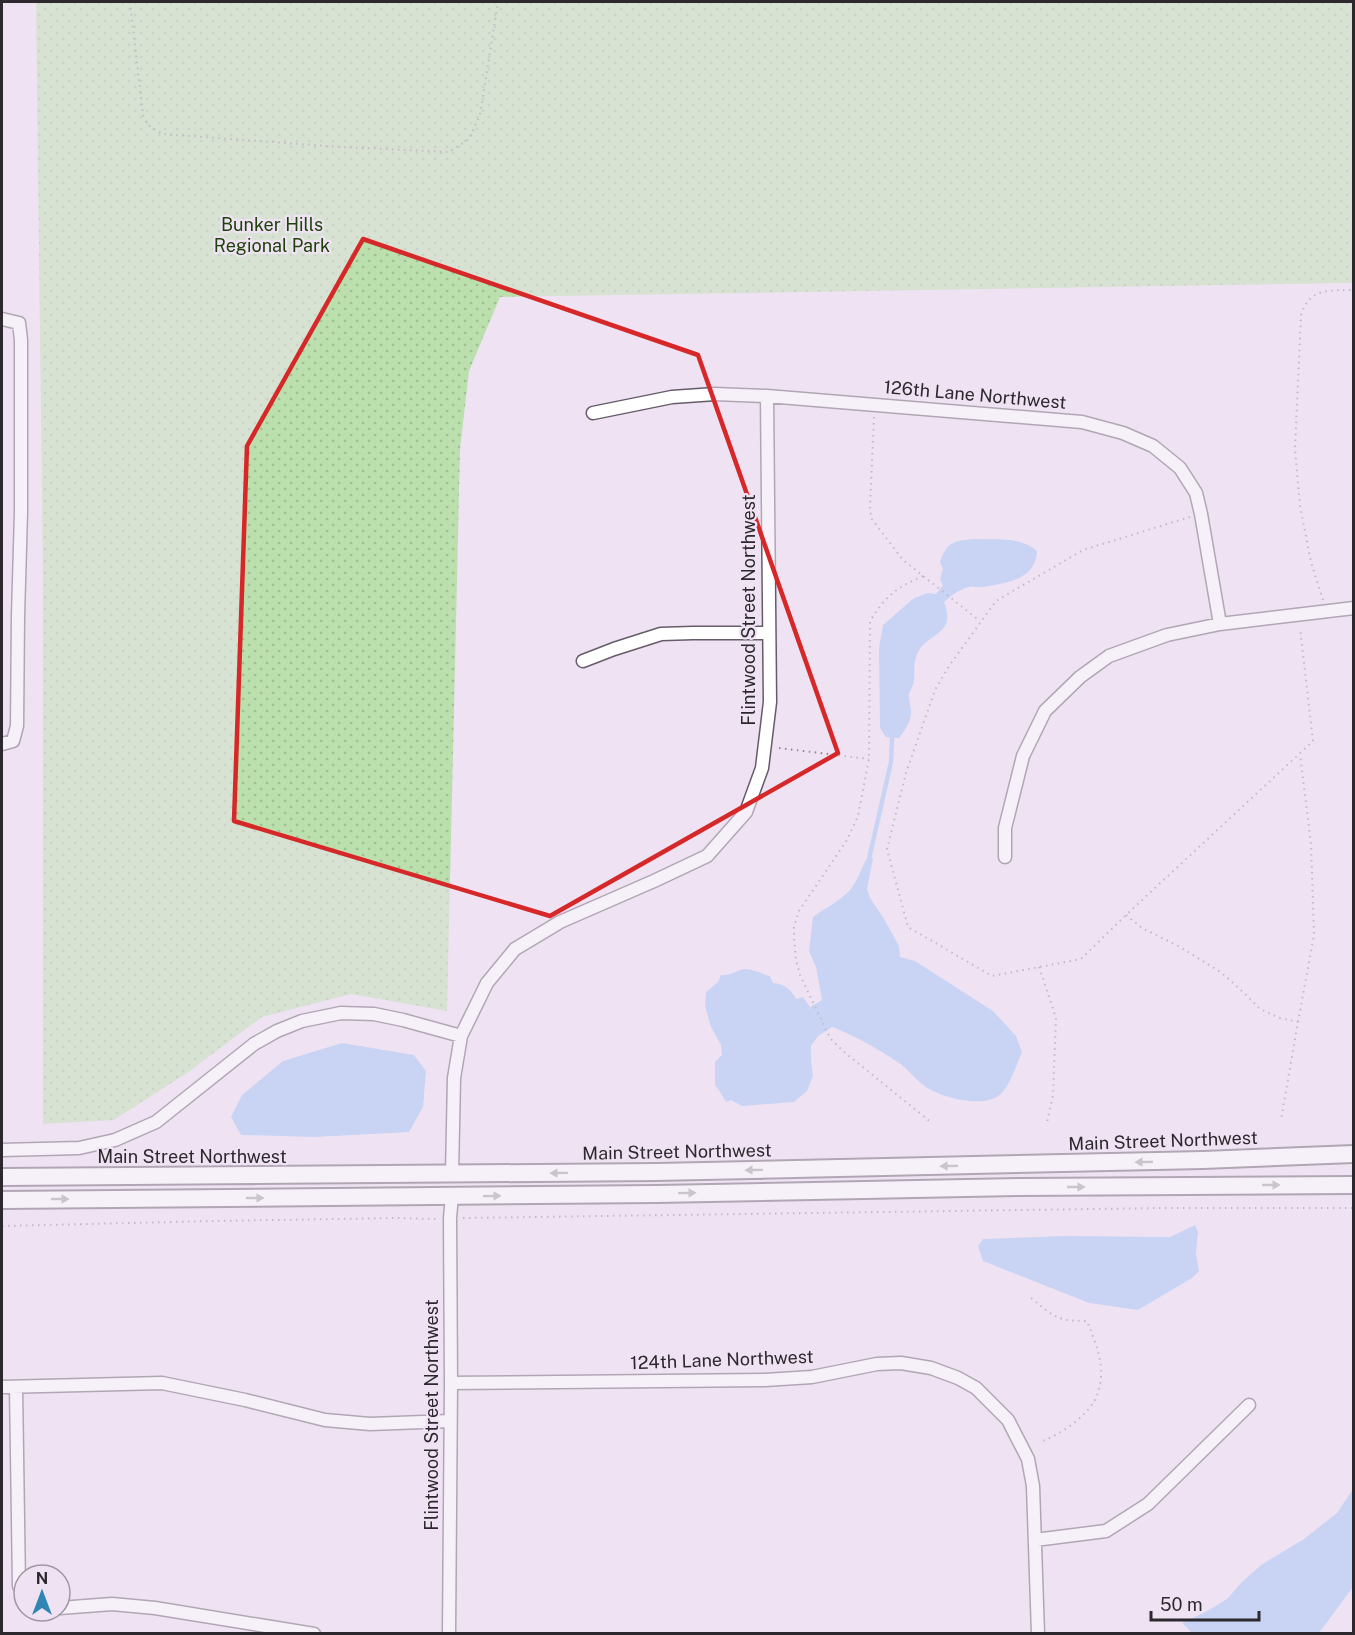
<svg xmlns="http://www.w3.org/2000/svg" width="1355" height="1635" font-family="'Public Sans',sans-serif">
	<defs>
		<pattern id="park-dots" width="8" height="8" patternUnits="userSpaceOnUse" patternTransform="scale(1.5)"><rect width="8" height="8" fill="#bbdfad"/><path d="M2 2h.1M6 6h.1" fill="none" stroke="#a1bf95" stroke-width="1.8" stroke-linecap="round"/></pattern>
	</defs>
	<rect width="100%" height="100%" fill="#efe3f3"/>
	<!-- park -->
	<path fill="url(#park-dots)" d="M36,2h1317v281l-853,14 -31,74 -9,78 -13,562 -96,-17 -89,23 -75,56 -73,47 -71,4v-545z"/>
	<!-- water -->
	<path fill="#9cc0f5" d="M975,539c22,1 45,-3 62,12 -1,29 -31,32 -54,36 -5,1 -10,-1 -14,0 -11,3 -17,8 -25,15 13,34 -16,29 -27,52 -4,10 -2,18 -3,28 -1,4 -4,8 -5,13 0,4 1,10 2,14 1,12 -5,20 -12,29l-13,-1 -6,-9 -1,-80 4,-23 31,-27 14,-5 8,1 7,-9 -3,-6 3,-10 -3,-7c7,-21 14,-21 35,-23z
		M873,858l-6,31 3,9 13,19 16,29 1,11 15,4 78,50 23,25 6,16c-5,12 -12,33 -21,42 -16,15 -59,4 -75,-7 -9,-6 -16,-15 -24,-22 -22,-15 -46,-29 -70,-38l-14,9 -7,10v15l2,15 -6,15 -13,11 -52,4 -11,-6 -5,2 -6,-10 -5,-7v-23l7,-7 -1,-10 -10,-18 -6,-21 1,-14 12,-10 3,-7c10,1 15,-5 24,-6 8,0 17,5 25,7l3,7c11,1 18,6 23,16l7,-2 7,10 12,-7 -6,-33 -7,-16 4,-34c12,-9 27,-16 37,-27 7,-8 11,-21 16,-30z
		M342,1043l72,12 12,16 -3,36 -14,25 -94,5 -74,-2 -10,-18 11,-22 41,-34z
		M1195,1225l3,7 -2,22 3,17 -7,7 -54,32 -49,-7 -106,-42 -5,-15 5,-7 82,-3 105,1z
		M1353,1489v98l-34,46h-127l-10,-10 27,-13 18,-11 15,-17 19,-17 43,-26 33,-26z"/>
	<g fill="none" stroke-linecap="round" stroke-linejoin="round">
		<!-- stream -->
		<path stroke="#9cc0f5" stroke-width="4.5" d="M869,859l22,-97 1,-24"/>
		<defs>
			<path id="minor" d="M2,319l17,4 2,17v172l-3,104 -1,110 -4,15 -11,3
				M593,413l79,-16 43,-3 52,2 315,26 41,11 30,13 27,22 16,25 5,21 19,110
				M583,661l31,-12 47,-15 32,-1h75
				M1005,857v-29l18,-72 22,-45 35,-34 29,-21 58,-21 53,-11 134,-16
				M2,1150l77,-2 36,-8 41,-18 98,-78 23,-13 25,-10 39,-8 33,1 29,6 58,16
				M452,1174l2,-96 7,-42 26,-53 28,-34 45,-27 94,-41 53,-25 39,-44 16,-44 8,-66 -3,-306
				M451,1383l314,-3 47,-3 65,-13 24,-1 30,5 27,10 18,10 32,32 20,39 5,27 5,148
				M2,1387l160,-4 83,17 80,20 45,4 80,-3
				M16,1387l3,199 5,8
				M1035,1540l71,-9 42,-27 101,-99
				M60,1608l52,-4 43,4 159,26
				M449,1634l2,-251 -1,-165 2,-22"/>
			<path id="secondary" d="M2,1177l654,-5 547,-12 151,-6
				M2,1200l655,-6 361,-7 336,-2"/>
		</defs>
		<!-- minor casing -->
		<use href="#minor" stroke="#665c69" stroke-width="15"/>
		<!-- secondary casing -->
		<use href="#secondary" stroke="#665c69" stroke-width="20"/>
		<!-- path -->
		<path stroke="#8f8691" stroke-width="2" stroke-dasharray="1.5 4.5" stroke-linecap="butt" d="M130,2l13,113 5,10 14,9 179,13 108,5 20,-13 11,-24 18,-113
			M874,417l-4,90 1,11 32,42 77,61
			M1190,517l-107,33 -87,51 -47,65 -14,24 -29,83 -19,76 21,78 84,49 89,-17 45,-44 187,-174 -13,-113
			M923,576c-28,13 -36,18 -53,45l-1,138 -11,57 -11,24 -48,71 -5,15v13l2,21 4,15 30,63 13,13 89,72
			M1323,600l-12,-38 -11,-56 -5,-57 6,-134c9,-28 28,-24 53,-25
			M779,748l90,11
			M1126,915l16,13 38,19 42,26 21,19 17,17 20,9 18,4 -17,98
			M1039,967l17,51 -3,77 -6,27
			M1298,1022l16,-87 -3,-91 -11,-90
			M463,1218l699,-10h192
			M2,1226l212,-5 182,-3 41,1
			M1031,1298c24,19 25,23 56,23 5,13 11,27 13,40 3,12 0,32 -7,42 -11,17 -34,32 -53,39"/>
		<!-- minor -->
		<use href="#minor" stroke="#fff" stroke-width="12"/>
		<!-- secondary -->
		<use href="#secondary" stroke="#fff" stroke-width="16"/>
	</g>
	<!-- one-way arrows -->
	<defs><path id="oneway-solid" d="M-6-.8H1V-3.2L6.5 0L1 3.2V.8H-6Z" transform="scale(1.5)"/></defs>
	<g fill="#a09ea1">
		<use href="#oneway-solid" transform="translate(1144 1162) rotate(179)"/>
		<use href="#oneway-solid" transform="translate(949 1166) rotate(179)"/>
		<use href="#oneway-solid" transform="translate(754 1170) rotate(179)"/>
		<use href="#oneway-solid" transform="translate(559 1173) rotate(179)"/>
		<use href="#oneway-solid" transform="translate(1271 1185)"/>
		<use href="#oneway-solid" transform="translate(1076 1187)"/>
		<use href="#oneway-solid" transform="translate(687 1193) rotate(-1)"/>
		<use href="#oneway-solid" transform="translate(492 1196) rotate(-1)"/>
		<use href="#oneway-solid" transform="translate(255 1198)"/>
		<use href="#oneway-solid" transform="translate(60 1199)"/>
	</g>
	<!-- marked area -->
	<path d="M0 0H1355V1635H0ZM363,239l335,116 140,398 -288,163 -316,-95 13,-375z" fill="#efe3f3" fill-opacity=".55" fill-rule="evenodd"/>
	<path fill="none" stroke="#d62828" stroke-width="4.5" stroke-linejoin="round" d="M363,239l335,116 140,398 -288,163 -316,-95 13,-375z"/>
	<g text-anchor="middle" stroke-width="4.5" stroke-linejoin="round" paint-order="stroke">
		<!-- park labels -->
		<g font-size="18" fill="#1e4109" stroke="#efe3f3">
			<text x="272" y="231">Bunker Hills<tspan x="272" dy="21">Regional Park</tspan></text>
		</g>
		<!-- street labels -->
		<g font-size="18" fill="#2d282e" stroke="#efe3f3">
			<text transform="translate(975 395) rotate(5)" y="6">126th Lane Northwest</text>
			<text transform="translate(749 610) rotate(-90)" y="6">Flintwood Street Northwest</text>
			<text transform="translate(1163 1141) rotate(-2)" y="6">Main Street Northwest</text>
			<text transform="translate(677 1152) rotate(-1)" y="6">Main Street Northwest</text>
			<text x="192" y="1163">Main Street Northwest</text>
			<text transform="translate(722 1360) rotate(-2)" y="6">124th Lane Northwest</text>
			<text transform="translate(432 1415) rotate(-90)" y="6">Flintwood Street Northwest</text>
		</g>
	</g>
	<!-- border -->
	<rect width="1355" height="1635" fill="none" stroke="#2d282e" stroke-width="6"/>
	<!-- north arrow -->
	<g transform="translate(42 1593)"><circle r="28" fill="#efe3f3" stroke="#a198a4" stroke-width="1.5"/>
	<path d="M0-4.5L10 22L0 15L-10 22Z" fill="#2f85b4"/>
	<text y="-9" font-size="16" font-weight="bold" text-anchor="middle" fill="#2d282e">N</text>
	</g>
	<!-- scale -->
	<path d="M1151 1611v9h108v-9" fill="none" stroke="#2d282e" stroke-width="3"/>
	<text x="1160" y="1611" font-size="18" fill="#2d282e" stroke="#efe3f3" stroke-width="4.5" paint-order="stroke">50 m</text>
</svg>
